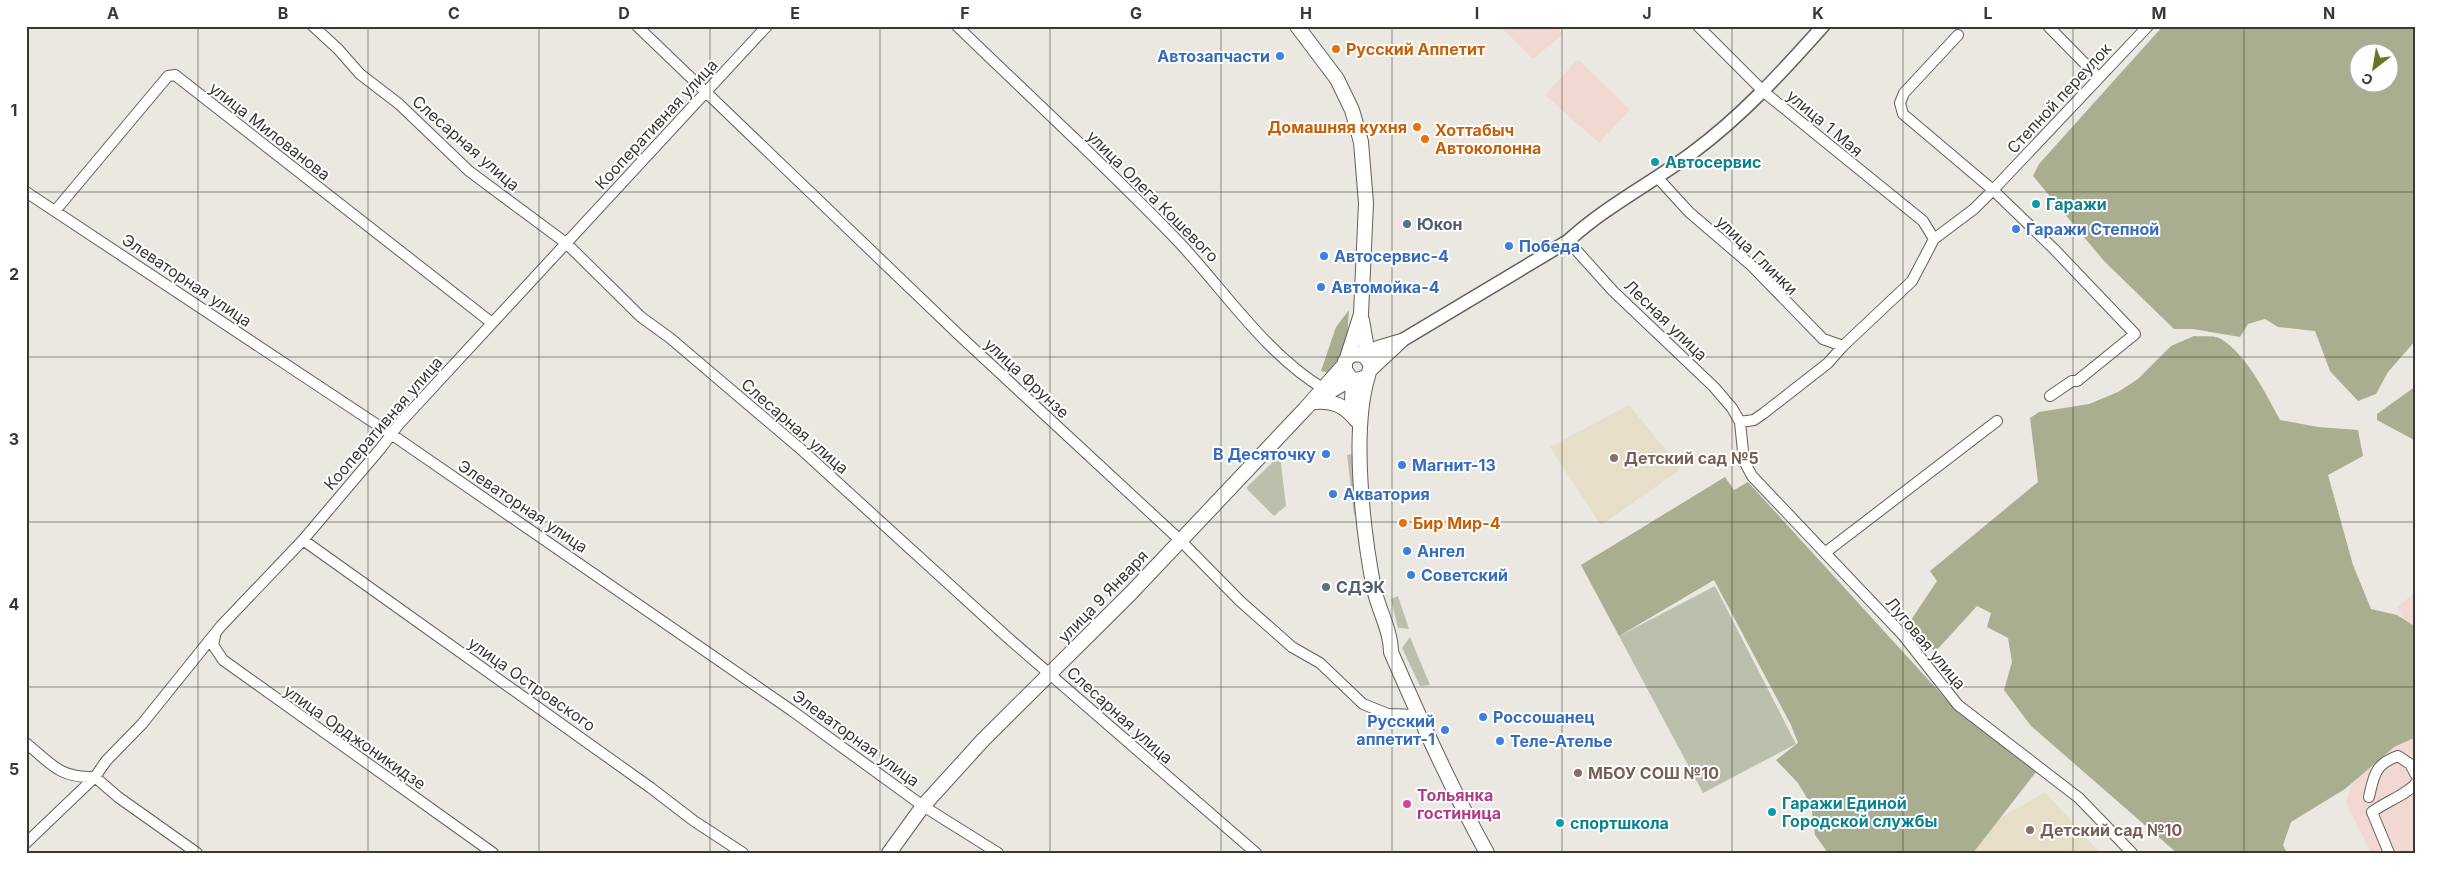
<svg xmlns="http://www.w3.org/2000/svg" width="2442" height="879" font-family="Inter,sans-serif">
	<rect width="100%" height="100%" fill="#eae8e1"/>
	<!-- commercial -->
	<path fill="#f1d8d1" d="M1500,26h55l8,8 -30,25z
		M1578,59l52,51 -31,33 -54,-48z
		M2416,592v53l-19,-38z
		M2416,708v145h-45l-25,-50 5,-17z"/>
	<!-- education -->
	<path fill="#e6dec8" d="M1629,405l52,64 -80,56 -51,-78z
		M2045,792l55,61h-130l-7,-13z"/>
	<!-- green -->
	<path fill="#bbc0ac" d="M1355,453l7,62h-8l-7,-60z
		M1280,455l6,51 -12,10 -28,-28z
		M1715,586l81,158 -93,49 -84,-157z
		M1398,596l11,33 -11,-1 -7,-29z
		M1410,637l20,48 -10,1 -18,-38z"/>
	<!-- forest -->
	<path fill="#a8ae8f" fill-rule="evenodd" d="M2163,26h253v314l-28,32 -12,22 -18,7 -28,-30 -15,-40 -37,-4 -13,-8 -17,5 -8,13 -47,-8h-19l-70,-68 -71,-85 6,-12zM2360,52h30v30h-30z
		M1349,310c-2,22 0,48 -19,63l-9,-2 15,-44z
		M2194,336c7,1 21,-1 27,3 26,16 45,55 59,81l38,7 40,3 5,26 -35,19 25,90 18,44 26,6 19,12v110l-22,10 -49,42 -54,33 -8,23 4,8h-110l-146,-127 -27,-36 8,-28 -4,-24 -21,-11 4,-14 -14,-7 -42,46 -26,-29 28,-42 -7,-10 108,-89 -8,-64 9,-6 50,-8 29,-12 20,-13 33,-33z
		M2416,386v55l-39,-21v-6z
		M1725,477l9,13 14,-8 207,227 81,63 -63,81h-145l-13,-18 -4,-30 -13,-22 -22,-23 22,-17 -7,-18 -77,-145 -95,56 -38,-71z"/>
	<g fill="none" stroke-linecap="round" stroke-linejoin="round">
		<defs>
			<path id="minor" d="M313,26l25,23 22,25 39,30 70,67 97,72 75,74 29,21 133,113 204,186 249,216
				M637,26l323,310 221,205 59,60 52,46 28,16 43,41 25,10 30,1
				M957,26c73,71 148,139 218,212 47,49 90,116 149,151
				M1698,26l66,66 159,129 11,18
				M2048,26l51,52
				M1958,35l-54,58 -4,10 3,11 90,76 155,-164
				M1657,177l32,35 63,54 71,73 20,7
				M26,192l365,242 400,276 132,96 75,47
				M55,211l113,-135 7,-1 317,248
				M1568,241l45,50 101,96 18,21 8,14 4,39 8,15 150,158 56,71 121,93 53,55
				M1740,422l14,-2 10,-7 64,-50 15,-17 69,-65 22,-42 40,-30 19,-19 61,59 81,85 -58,47h-5l-22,15
				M303,540l348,248 43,33 49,32
				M1826,552l171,-131
				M215,636l-2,9 10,15 270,193
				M26,743c26,22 34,35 69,34l23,20 79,56
				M2369,797c5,-22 6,-33 29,-41l12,8 6,11
				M26,843l69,-66 11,-16 36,-37 79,-98 82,-86 78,-92 18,-24 368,-398
				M2389,853l-17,-41c13,-10 36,-18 44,-29"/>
			<path id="tertiary" d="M1401,341l167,-100c38,-35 84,-58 124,-88 50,-37 90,-81 131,-127"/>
			<path id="secondary" d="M1297,26l40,53 15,31 9,32 5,61 -5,111 -14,44
				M1362,320l4,23 -2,12
				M1365,355l13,-7 20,-6
				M1371,369l30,-28
				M1368,376c-17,55 -5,156 6,213 5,22 17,42 17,63 30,69 60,136 96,201
				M1353,379l-1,22 4,19
				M1324,395l27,-16 7,1 10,-4 3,-11 -7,-10 -12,-1 -7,7v9l6,9
				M1315,402c18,-2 30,4 41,18
				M889,853l34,-47 60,-66 148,-147 174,-184 39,-44"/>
		</defs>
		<!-- minor casing -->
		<use href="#minor" stroke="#62605a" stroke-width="12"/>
		<!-- tertiary casing -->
		<use href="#tertiary" stroke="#62605a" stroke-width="15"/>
		<!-- secondary casing -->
		<use href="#secondary" stroke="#62605a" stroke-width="16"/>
		<!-- minor -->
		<use href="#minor" stroke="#fff" stroke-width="10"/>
		<!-- tertiary -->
		<use href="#tertiary" stroke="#fff" stroke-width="12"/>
		<!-- secondary -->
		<use href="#secondary" stroke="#fff" stroke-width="14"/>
	</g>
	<!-- grid -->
	<path fill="none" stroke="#393835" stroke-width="1" stroke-opacity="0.55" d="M198,26v827M368,26v827M539,26v827M710,26v827M880,26v827M1050,26v827M1221,26v827M1392,26v827M1562,26v827M1732,26v827M1903,26v827M2073,26v827M2244,26v827M26,192h2390M26,357h2390M26,522h2390M26,687h2390"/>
	<!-- markers -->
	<g fill="#e8710a" stroke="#fff" stroke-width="2">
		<circle cx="1336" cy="49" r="5"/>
		<circle cx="1417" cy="127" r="5"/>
		<circle cx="1425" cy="139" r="5"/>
		<circle cx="1403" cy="523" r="5"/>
	</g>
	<g fill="#3f7fe0" stroke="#fff" stroke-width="2">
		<circle cx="1280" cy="56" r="5"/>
		<circle cx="2016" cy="229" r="5"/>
		<circle cx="1509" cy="246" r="5"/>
		<circle cx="1324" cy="256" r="5"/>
		<circle cx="1321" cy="287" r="5"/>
		<circle cx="1326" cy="454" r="5"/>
		<circle cx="1402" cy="465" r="5"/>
		<circle cx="1333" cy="494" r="5"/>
		<circle cx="1407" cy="551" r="5"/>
		<circle cx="1411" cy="575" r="5"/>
		<circle cx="1483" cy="717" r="5"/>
		<circle cx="1445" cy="730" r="5"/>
		<circle cx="1500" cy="741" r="5"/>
	</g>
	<g fill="#0f9aa8" stroke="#fff" stroke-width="2">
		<circle cx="1655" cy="162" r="5"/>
		<circle cx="2036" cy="204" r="5"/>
		<circle cx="1772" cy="812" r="5"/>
		<circle cx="1560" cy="823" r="5"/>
	</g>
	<g fill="#5c6f8a" stroke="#fff" stroke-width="2">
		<circle cx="1407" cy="224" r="5"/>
		<circle cx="1326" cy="587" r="5"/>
	</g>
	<g fill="#8d6e63" stroke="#fff" stroke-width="2">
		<circle cx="1614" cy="458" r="5"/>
		<circle cx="1578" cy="773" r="5"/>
		<circle cx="2030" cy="830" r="5"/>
	</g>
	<circle fill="#d1479c" stroke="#fff" stroke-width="2" cx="1407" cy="804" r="5"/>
	<g text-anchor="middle" stroke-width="4" stroke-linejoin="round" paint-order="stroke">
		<!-- food labels -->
		<g font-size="16" font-weight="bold" fill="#c56008" stroke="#fff" text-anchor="start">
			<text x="1346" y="55">Русский Аппетит</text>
			<text x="1407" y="133" text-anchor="end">Домашняя кухня</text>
			<text x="1435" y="136">Хоттабыч<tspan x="1435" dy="18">Автоколонна</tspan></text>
			<text x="1413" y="529">Бир Мир-4</text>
		</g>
		<!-- shop labels -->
		<g font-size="16" font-weight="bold" fill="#366cbe" stroke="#fff" text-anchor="start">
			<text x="1270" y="62" text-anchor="end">Автозапчасти</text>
			<text x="2026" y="235">Гаражи Степной</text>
			<text x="1519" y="252">Победа</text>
			<text x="1334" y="262">Автосервис-4</text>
			<text x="1331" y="293">Автомойка-4</text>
			<text x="1316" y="460" text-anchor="end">В Десяточку</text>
			<text x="1412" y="471">Магнит-13</text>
			<text x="1343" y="500">Акватория</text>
			<text x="1417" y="557">Ангел</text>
			<text x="1421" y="581">Советский</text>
			<text x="1493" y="723">Россошанец</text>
			<text x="1435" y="727" text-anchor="end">Русский<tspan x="1435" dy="18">аппетит-1</tspan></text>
			<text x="1510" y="747">Теле-Ателье</text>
		</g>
		<!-- street labels -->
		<g font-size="16" fill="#393835" stroke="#fff">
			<text transform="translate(2059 98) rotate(-47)" y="6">Степной переулок</text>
			<text transform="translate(1825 123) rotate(40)" y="6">улица 1 Мая</text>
			<text transform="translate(656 124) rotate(-47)" y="6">Кооперативная улица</text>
			<text transform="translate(270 131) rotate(38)" y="6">улица Милованова</text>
			<text transform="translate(466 143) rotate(41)" y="6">Слесарная улица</text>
			<text transform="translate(1153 196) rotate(45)" y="6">улица Олега Кошевого</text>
			<text transform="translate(1757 255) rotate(44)" y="6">улица Глинки</text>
			<text transform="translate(187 280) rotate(34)" y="6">Элеваторная улица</text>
			<text transform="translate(1666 320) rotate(44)" y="6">Лесная улица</text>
			<text transform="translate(1027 378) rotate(43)" y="6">улица Фрунзе</text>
			<text transform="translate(383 423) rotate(-49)" y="6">Кооперативная улица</text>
			<text transform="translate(795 426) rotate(41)" y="6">Слесарная улица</text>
			<text transform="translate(523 506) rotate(34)" y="6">Элеваторная улица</text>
			<text transform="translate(1103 596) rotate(-46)" y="6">улица 9 Января</text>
			<text transform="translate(1926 643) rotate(50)" y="6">Луговая улица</text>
			<text transform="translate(532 684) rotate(35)" y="6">улица Островского</text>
			<text transform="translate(1120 715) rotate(42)" y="6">Слесарная улица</text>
			<text transform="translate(355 737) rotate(35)" y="6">улица Орджоникидзе</text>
			<text transform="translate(856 738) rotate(36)" y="6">Элеваторная улица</text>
		</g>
		<!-- culture labels -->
		<g font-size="16" font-weight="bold" fill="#0d838f" stroke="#fff" text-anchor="start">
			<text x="1665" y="168">Автосервис</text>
			<text x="2046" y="210">Гаражи</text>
			<text x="1782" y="809">Гаражи Единой<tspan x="1782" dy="18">Городской службы</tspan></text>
			<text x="1570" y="829">спортшкола</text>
		</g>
		<!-- service labels -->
		<g font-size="16" font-weight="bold" fill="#4e5e75" stroke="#fff" text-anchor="start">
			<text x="1417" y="230">Юкон</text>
			<text x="1336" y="593">СДЭК</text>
		</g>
		<!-- education labels -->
		<g font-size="16" font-weight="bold" fill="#785e54" stroke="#fff" text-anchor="start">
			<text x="1624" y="464">Детский сад №5</text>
			<text x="1588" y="779">МБОУ СОШ №10</text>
			<text x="2040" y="836">Детский сад №10</text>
		</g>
		<!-- hotel labels -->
		<g font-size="16" font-weight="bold" fill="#b23c85" stroke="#fff" text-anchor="start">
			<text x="1417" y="801">Тольянка<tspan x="1417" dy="18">гостиница</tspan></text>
		</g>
	</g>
	<!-- border -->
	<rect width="2442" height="879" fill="none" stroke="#ffffff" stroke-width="55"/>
	<!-- north arrow -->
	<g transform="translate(2374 68) rotate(211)"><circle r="24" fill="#ffffff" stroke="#b0afae"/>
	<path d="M0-4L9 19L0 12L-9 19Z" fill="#677623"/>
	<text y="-8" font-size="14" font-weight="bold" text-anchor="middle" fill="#393835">С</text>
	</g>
	<rect x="28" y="28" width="2386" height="824" fill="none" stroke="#393835" stroke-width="2"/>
	<g font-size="16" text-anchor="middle" font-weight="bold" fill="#393835">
		<text x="113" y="19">A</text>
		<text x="283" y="19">B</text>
		<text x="454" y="19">C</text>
		<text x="624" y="19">D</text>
		<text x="795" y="19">E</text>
		<text x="965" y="19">F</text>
		<text x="1136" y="19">G</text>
		<text x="1306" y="19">H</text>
		<text x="1477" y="19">I</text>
		<text x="1647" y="19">J</text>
		<text x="1818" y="19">K</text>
		<text x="1988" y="19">L</text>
		<text x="2159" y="19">M</text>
		<text x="2329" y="19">N</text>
		<text x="14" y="116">1</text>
		<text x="14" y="280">2</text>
		<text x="14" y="445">3</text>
		<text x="14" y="610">4</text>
		<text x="14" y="775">5</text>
	</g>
</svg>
